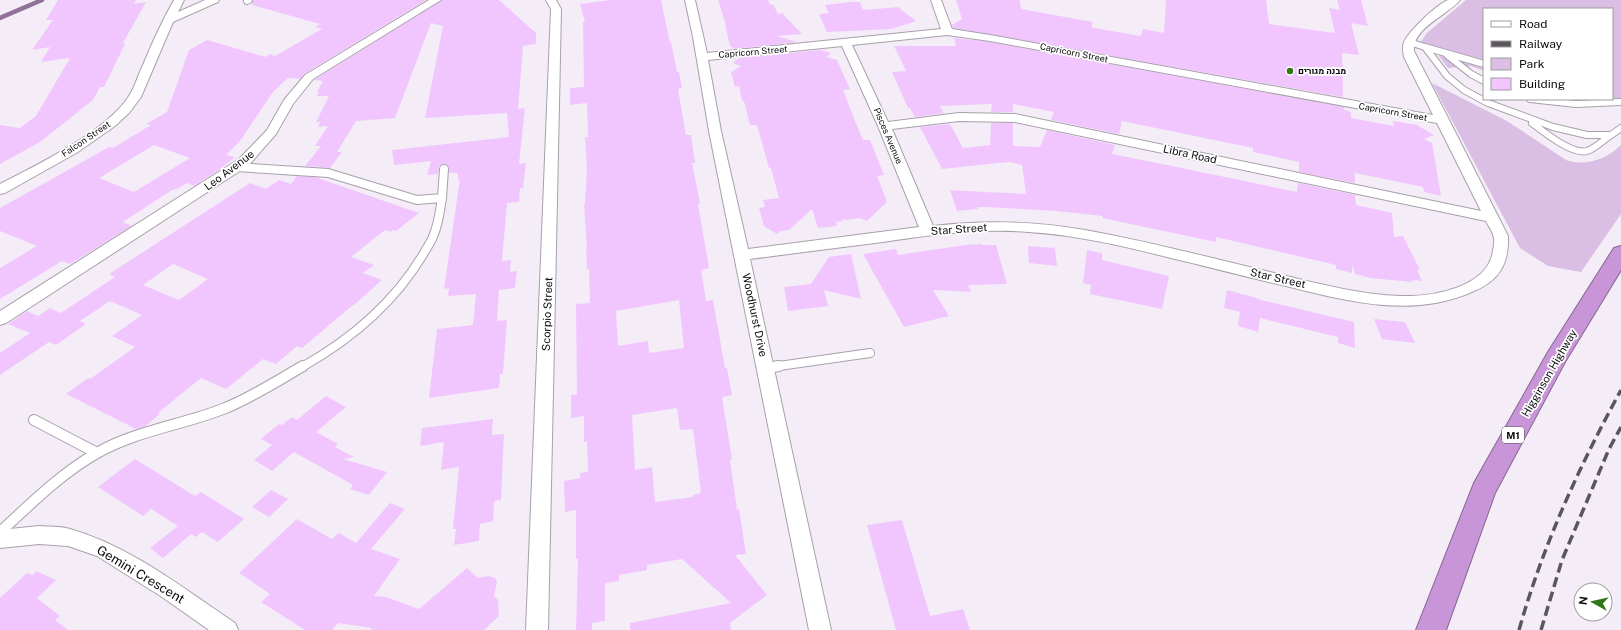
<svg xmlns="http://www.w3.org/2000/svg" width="1621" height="630" font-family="'Public Sans',Heebo,sans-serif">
	<rect width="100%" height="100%" fill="#f4edf7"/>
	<!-- green -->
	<path fill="#dabee3" d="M1466,0h155v99l-9,-1v-89h-128v62l-13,-5 -23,2 -16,-21 -12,-4 7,-10z
		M1432,83l75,38 59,39c19,7 41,-1 55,-15v69l-40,58 -33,-6 -28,-18z"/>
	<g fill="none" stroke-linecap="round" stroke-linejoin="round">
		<!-- stream -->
		<path stroke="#8f7199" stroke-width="4.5" d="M0,18l42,-18"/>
	</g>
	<!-- building -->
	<path fill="#f1c6ff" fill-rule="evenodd" d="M58,0h78l-2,4 12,-2 -23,41h2l-1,3 -20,41h-4l-7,13 -53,42 -40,22v-39l20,3 16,-12 34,-58 -29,4 9,-15 -18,3 21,-30h-7z
		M253,0h173l-122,74 -4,5 -12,-1 -15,14 -33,49 -14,14 9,2 -18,14 -23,15 -7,-3 -8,5 -7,2 -49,32 9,4 -62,38 -8,-3 -62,38v-31l37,-22 -37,-15v-23l109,-61 4,1 38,-23 -5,-1 21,-12 22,-62 18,-10 58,17 5,-3 5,2 47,-27 -7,-2 5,-3 -68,-19zM154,145l36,13 -56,34 -35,-14z
		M442,0h57l37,33v11l-13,2 -5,63 7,-1 -6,56 7,-1 -3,25h-3l-1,14 -12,1 -5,58 9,-1 -1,12 7,-1 -2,17 -16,2 -2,31 10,-1 -4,54h-3l-1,14 -70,10 8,-69 36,-4 3,-31 -28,2 1,-8 -5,1 16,-110 -2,2v-8h-9v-6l-4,-3 -6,2 -1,8 -11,1 4,-14 -37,4 -2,-15 117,-13 -2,-24 -82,5 18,-92 -12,-3 -36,95 -39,3 -19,31h5l-12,16 -25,-2 16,-20h-6l13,-20 -10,1 2,-5h-4l13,-26h-12l2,-4h-2l6,-11 -9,-1z
		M611,0h50l9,43 1,-1 6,30h2l3,16 -4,1 8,46h5l4,28h-3l8,40 -2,1 11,64 -8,2 5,31 7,-1 12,68h2l5,27 -10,2 10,62 -2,1 7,50 2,-1 7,45 -11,1 32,40 -37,28 1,7h-101v-7l101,-20 -49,-44 -35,6v5l-28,5v6l-14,2v38l-13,2v7h-16l2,-71h-2v-49l-11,2 -1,-31 16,-3v-5l8,-1 -1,-30h-3v-26l-13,2v-23l6,-1 -1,-90 14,-1 -1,-34 -2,1 -1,-20h1l-3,-46h1l2,-35 -2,-32h3l-1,-34 -17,2v-17l14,-1 -1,-65h2l-5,-18zM679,300l5,48 -35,5 -1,-12 -30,5 -2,-35zM677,408l3,22 13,-1 8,64 -8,2v2l-38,5 -3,-35 -17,3 -3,-55z
		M718,0h50l2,5 3,-1 5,10 4,-1 20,21 -25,2 20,6 -62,7 -5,-3 -5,-21h1z
		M956,0h64l1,9 72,13 -2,5 3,1 47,8 2,-7 21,4 2,-33h100l3,24 66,9 -6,-25 11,2 -3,-10h24l7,26 -17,-3 8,32 -17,-2 1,44 -390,-69 -1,-3 10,-6z
		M851,2h9l3,8 35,-3 18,14 -25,8 -64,3 -8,-18 10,-1 -4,-8z
		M954,38l36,4 354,65v3l7,2v6l43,8 -1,-5 24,4 17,10 -10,4 8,4 9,53 -17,-4 -1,-5 -68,-14v10l-56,-11v-10l-46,-10v-4l-131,-27 -3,13 -68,-14 3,-8 -41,-8v8h-22l1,-8 -52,2 4,7 -29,4 -5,-9h-2l-16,-36 14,-1 -12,-25h62z
		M821,50l10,3 -5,4 11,3 13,29 -7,1 12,31 8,19h7l14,35 -7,1 10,26 -20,19 -7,-3 -16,2 -2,-2 1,3 -7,1 1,4 -19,2 -6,-19 -23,21 -8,1 -4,3 -13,-8 -5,-18 6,-1 -2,-7 16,-2 -8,-30h-2l-12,-43h-7l-6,-24h-2l-3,-15 -4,1 -4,-15 10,-6 -8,-3 6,-5z
		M991,123h22v23l27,1 7,-17 68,15 -3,9 60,12 125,26 1,-9 57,12 1,10 36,8 2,24 9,-1 17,34h-3l5,11 -10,-1 1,2 -43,-4 -15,-4 -3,-9v8l-16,-4v-4l-77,-18 -43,-10v5l-114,-24 1,-2 -47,-5 -70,-4h-9l1,2 -21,2 -7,-21 35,2 1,4v-4l40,2 -4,-29 -13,-3 -67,7 -22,-42 30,-3 13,24 27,-3z
		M297,176l18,1 104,36 -23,18 -3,-1 -2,2 -6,-2 -34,27 23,8 -11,8 19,7 -28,25h-1l-51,43 -5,-2 -21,18 -13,-5 -37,30 -25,-11 -43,35 2,1 -16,13 -8,2 -70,-35 22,-16 2,1 45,-32 -23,-11 30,-21 -32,-14 -30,20 6,3 -30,21 -7,-3 -49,33v-22l30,-20 -22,-9 19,-13 11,5 12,-8 11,5 54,-36 -6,-3 141,-91 16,6 13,-9 12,4zM173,264l35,15 -29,21 -36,-15z
		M982,244v1h14l11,39 -39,1 3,7 -38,-2 16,26 -45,11 -41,-73 33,-5 2,6 67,-10z
		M1028,246l27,2 2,18 -28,-3z
		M1087,250l15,3v7l67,16 -7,33 -72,-15 1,-9 -8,-2z
		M851,254l10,45 -37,-9 4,16 -40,5 -4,-24 27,-3 18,-27z
		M1227,290l30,8v1l97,23 1,26 -17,-5v-6l-78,-19 -2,14 -20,-6 2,-14 -16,-4z
		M1374,319l31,3 10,21 -33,-4z
		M326,396l20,11 -30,25 22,12 -3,3 19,10 -11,2 44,13 -18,23 -19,-6 3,-4 -59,-33 -22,19 -18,-11 18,-15 -11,-6 18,-15 3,1 10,-8 5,3z
		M493,419l-1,16 12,-1 -3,66 -7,1 -1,20 -13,3 -1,17 -25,4 2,-16h-3l6,-62 -18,3 3,-28 -24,4 2,-18z
		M135,459l60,37 6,-4 43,27 -26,23 -16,-10 -6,5 -5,-3 -28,24 -13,-10 28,-22 -27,-17 -8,7 -45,-29z
		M271,490l17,9 -19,18 -17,-10z
		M390,503l15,6 -34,40 29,10 -26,37 12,1 33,12 48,-41 11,10 10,-2 7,2 2,4 -3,14 4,4 1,16 -15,14h-114l2,-2 -34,-5 -6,7h-27l-44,-28 9,-8 -31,-21 58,-54 35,20 7,-6 17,10z
		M902,520l28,96 33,-7 7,21h-74l-29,-105z
		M36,571l20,9 -19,18 23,18 -5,4 13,10h-68v-32l27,-25 6,2z"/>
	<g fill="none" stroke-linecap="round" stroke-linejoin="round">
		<defs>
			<path id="lane-far2" d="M247,1l2,-1
				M1409,42l16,5 22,29 17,14 24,13 65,24 34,8h24l10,-7
				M1425,47l59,17
				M1447,55l24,19 13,7
				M1530,99l46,5 45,-2
				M1532,123c12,9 40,32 55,28 9,-3 16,-11 24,-16"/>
			<path id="lane-far1" d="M236,167l92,6 89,27 25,-2c-2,12 -3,24 -8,36 -2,7 -7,13 -10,19 -29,49 -74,87 -122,114
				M442,198l2,-29
				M772,367l98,-14"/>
			<path id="lane" d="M766,368l13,-2
				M34,420l63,33
				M0,532c31,-28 60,-58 97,-79 38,-22 85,-28 126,-44 28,-11 54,-28 80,-43"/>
			<path id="street" d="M174,0h10l-6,12 27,-12h14l-1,2 -45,20 -32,75 -12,16 -14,13 -37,26 -73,41 -5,1v-10c37,-19 107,-53 129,-88 6,-9 9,-21 14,-31 9,-22 19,-44 31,-65z
				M429,0h12l-128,79 -20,25 -17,30 -27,31 -243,158 -6,2v-14l239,-152 28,-29 17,-30 21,-25z
				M546,0h10l5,9 -13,621h-22l25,-621z
				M685,0h10l12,53 234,-24 -10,-29h10l11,29 38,6 443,80 -29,-58c-1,-5 -2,-10 0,-15 5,-11 32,-37 44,-42 3,0 8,0 12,0 -12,15 -48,28 -46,51l94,185c1,29 -9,45 -36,56 -60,26 -122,10 -182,-5 -39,-9 -77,-19 -115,-28 -48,-12 -97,-24 -147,-27 -49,-4 -97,3 -145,10 -45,6 -89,11 -133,17l81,371h-22l-100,-499 -16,-94zM947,35l43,6 447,82 44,88 -466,-97 -56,-1 -71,9 -36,-77zM842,46l36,80 41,101 -171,22 -27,-118 -13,-71zM959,121l56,1 471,99c2,5 6,9 7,14 2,4 1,11 0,15 -4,38 -62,47 -92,46 -40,-1 -80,-12 -119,-21 -66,-16 -131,-33 -197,-45 -51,-9 -101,-10 -152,-4l-41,-97z
				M39,526c10,1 21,0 31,3 60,17 113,59 165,94l3,7h-29l-47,-33 -65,-41 -29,-10 -29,-2 -39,4v-18z"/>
			<path id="highway" d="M1621,246v24l-56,92 -70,131 -49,137h-30l58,-147 74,-131 66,-104z"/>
		</defs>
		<!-- lane-far2 casing -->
		<use href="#lane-far2" stroke="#a8a0aa" stroke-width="8"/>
		<!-- lane-far1 casing -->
		<use href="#lane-far1" stroke="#a8a0aa" stroke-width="10"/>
		<!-- lane casing -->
		<use href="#lane" stroke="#a8a0aa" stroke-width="12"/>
		<!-- street casing -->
		<use href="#street" stroke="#a8a0aa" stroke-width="2"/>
		<!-- highway casing -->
		<use href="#highway" stroke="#876591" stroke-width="2"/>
		<!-- lane-far2 -->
		<use href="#lane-far2" stroke="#fff" stroke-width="6"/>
		<!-- lane-far1 -->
		<use href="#lane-far1" stroke="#fff" stroke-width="8"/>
		<!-- lane -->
		<use href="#lane" stroke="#fff" stroke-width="10"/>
		<!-- street -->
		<use href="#street" fill="#fff" fill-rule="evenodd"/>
		<!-- highway -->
		<use href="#highway" fill="#c895d8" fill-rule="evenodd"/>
		<!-- rail -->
		<path stroke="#5a565c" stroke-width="3.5" stroke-dasharray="10 5" stroke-linecap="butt" d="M1519,630c24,-85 60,-163 102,-240
			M1541,630l21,-70 47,-111 12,-22"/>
	</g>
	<!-- markers -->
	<circle fill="#347615" stroke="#fff" stroke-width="1.5" cx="1290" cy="71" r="4"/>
	<g text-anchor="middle" stroke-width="3.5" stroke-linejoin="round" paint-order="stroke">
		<!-- far-street labels -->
		<g font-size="9" fill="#0d0b0e" stroke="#fff">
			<text transform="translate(753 52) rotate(-5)" y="3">Capricorn Street</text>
			<text transform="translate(1074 53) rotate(11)" y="3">Capricorn Street</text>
			<text transform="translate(1393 112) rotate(10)" y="3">Capricorn Street</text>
			<text transform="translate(888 136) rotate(67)" y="3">Pisces Avenue</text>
			<text transform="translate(86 139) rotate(-34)" y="3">Falcon Street</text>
		</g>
		<!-- far-poi labels -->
		<g font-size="9" font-weight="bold" fill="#0d0b0e" stroke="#fff" text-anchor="start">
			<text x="1298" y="74">מבנה מגורים</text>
		</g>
		<!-- shield labels -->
		<rect fill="#fff" stroke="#565456" stroke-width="1" x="1502" y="427" width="22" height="16" rx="3"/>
		<g font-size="10" font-weight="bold" fill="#0d0b0e">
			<text x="1513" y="439">M1</text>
		</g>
		<!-- street labels -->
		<g font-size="11" fill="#0d0b0e" stroke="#fff">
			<text transform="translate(1190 154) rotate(12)" y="4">Libra Road</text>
			<text transform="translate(229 170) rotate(-37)" y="4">Leo Avenue</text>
			<text transform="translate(959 229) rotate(-4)" y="4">Star Street</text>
			<text transform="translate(1278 278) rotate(13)" y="4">Star Street</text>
			<text transform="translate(547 314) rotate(-88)" y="4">Scorpio Street</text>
			<text transform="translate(755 315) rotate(78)" y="4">Woodhurst Drive</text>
			<text transform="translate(1549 373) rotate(-60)" y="4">Higginson Highway</text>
		</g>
		<!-- near-street labels -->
		<g font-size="13" fill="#0d0b0e" stroke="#fff">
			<text transform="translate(141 574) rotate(31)" y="5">Gemini Crescent</text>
		</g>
	</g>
	<!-- legend -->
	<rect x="1483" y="8" width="130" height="92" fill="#ffffff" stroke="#9e9d9f"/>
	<rect x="1491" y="21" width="20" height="6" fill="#ffffff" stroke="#9e9d9f"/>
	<text x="1519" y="28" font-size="12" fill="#0d0b0e">Road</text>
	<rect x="1491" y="41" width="20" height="6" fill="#5a565c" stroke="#9e9d9f"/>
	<text x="1519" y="48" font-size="12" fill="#0d0b0e">Railway</text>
	<rect x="1491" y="58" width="20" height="12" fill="#dabee3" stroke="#9e9d9f"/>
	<text x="1519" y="68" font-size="12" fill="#0d0b0e">Park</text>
	<rect x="1491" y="78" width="20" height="12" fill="#f1c6ff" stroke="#9e9d9f"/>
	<text x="1519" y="88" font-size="12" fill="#0d0b0e">Building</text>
	<!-- north arrow -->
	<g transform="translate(1593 602) rotate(278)"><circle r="19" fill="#ffffff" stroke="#9e9d9f"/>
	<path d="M0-3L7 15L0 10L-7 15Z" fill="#347615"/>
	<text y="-6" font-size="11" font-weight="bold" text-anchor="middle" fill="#0d0b0e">N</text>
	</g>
</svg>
